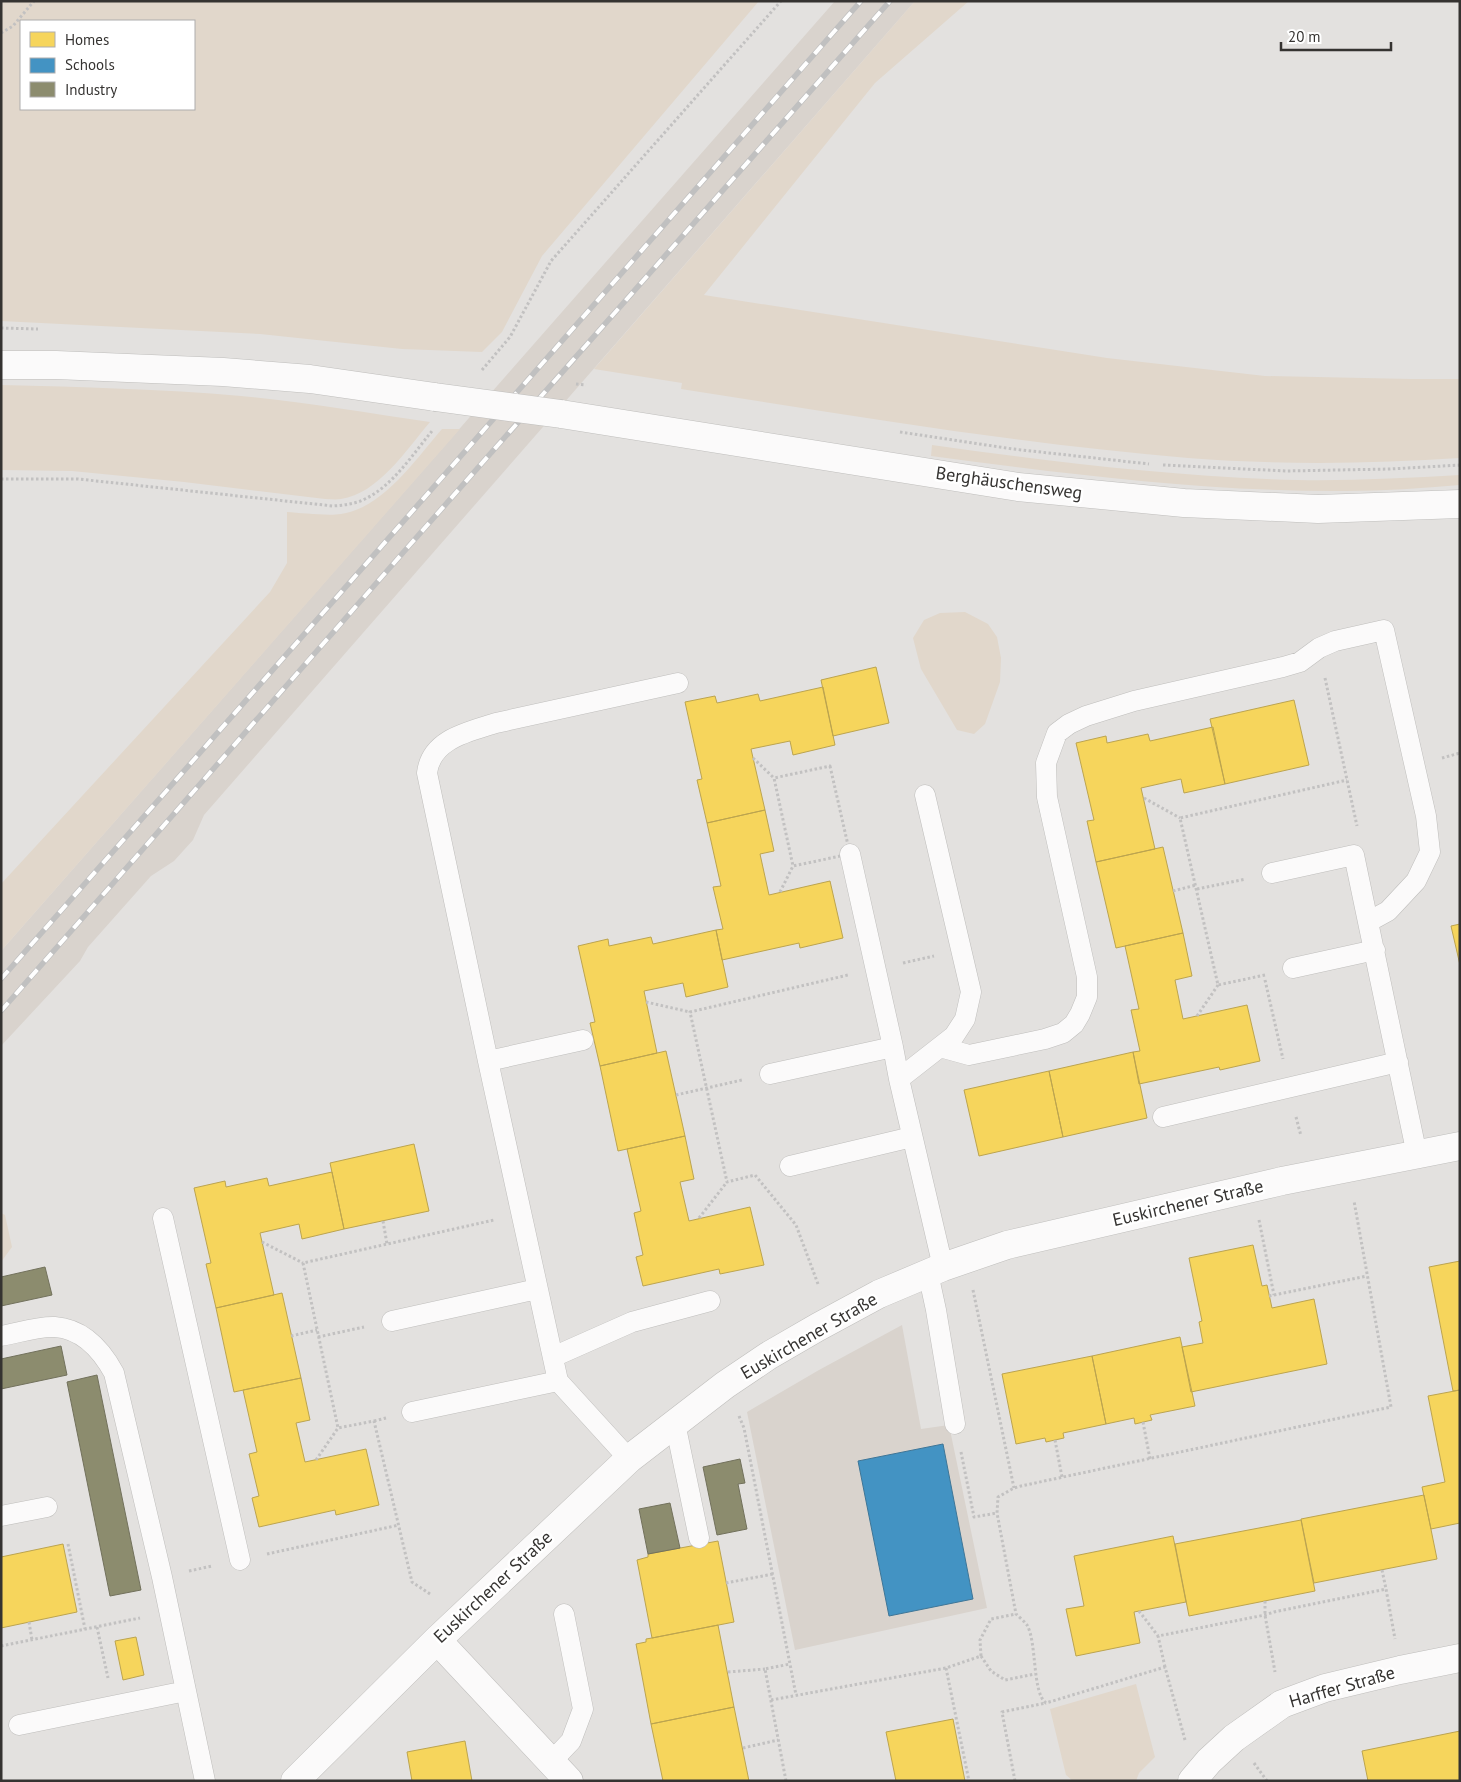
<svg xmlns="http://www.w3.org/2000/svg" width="1461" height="1782" font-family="'PT Sans',sans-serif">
	<rect width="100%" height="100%" fill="#e3e1df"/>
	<!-- built -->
	<path fill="#d9d3cd" d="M835,1h80l-711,814 -11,25 -19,21 -23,15 -63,71 -8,14 -79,85v-95z
		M902,1325l19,104 28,-4 38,183 -192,42 -48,-238 72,-42z"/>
	<!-- green -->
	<path fill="#e1d7cb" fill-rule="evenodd" d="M1,1h758l-217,255 -40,76 -20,20 -80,-3 -142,-15 -259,-13zM194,21v88h-173v-88z
		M915,1h54l-94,82 -171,212 403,63 158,18 146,3h49v79c-90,6 -181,7 -272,0 -170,-14 -338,-43 -507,-69l1,-6 -88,-14z
		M1,385c80,2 160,4 240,11 63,6 126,17 189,26 -23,27 -52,72 -89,77 -5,1 -11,0 -16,0l-141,-17 -112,-11 -71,-1z
		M442,429h18l-459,522v-67l269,-292 17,-29v-51c14,1 41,4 54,2 42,-6 75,-55 101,-85z
		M932,445c121,17 242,32 365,35 54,1 109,-2 163,-5v10c-38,3 -76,6 -114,6 -139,1 -278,-17 -415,-35z
		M965,612l23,12 9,13 4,21 -1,24 -15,42 -11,10 -17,-4 -36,-61 -8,-31 11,-18 16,-7z
		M1,1213l4,2 7,32 -11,15z
		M1136,1684l19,73 -16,16 -3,8h-63l-7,-6 -16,-66z"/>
	<!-- homes -->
	<path fill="#f6d55c" stroke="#bca44f" d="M876,667l13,56 -56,13 -12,-56z
		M823,687l12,58 -42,10 -3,-14 -39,8 14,61 -58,13 -10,-43 5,-1 -17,-77 30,-6 2,7 41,-9 2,7z
		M1294,700l15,65 -84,19 -15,-65z
		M1213,727l12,57 -41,9 -3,-14 -40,9 14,61 -59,13 -9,-41 7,-1 -18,-77 30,-7 1,7 41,-9 2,7z
		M765,810l9,41 -14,3 9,41 61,-14 13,57 -43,10 -1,-5 -77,17 -6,-30 7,-1 -10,-42 8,-1 -14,-63z
		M1163,847l20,86 -67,15 -20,-86z
		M1460,924v41l-9,-39z
		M716,930l12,57 -42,10 -3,-14 -39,8 13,62 -57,13 -10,-43 5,-1 -17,-76 30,-7 1,7 42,-9 2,7z
		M1183,933l9,43 -17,4 8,39 64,-14 13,56 -40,9 -1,-3 -80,17 -6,-32 7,-1 -9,-41 8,-1 -14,-63z
		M666,1051l19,85 -67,15 -18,-85z
		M1133,1052l14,66 -84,19 -14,-66z
		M1049,1071l14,66 -84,19 -15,-66z
		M685,1136l9,43 -14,3 9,39 61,-14 14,58 -44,9 -1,-5 -76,17 -7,-29 7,-2 -9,-42 7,-2 -14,-62z
		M414,1144l15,67 -85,18 -14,-66z
		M332,1172l12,57 -42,10 -3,-15 -39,9 14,62 -58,13 -10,-44 5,-1 -17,-75 31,-7 1,6 41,-9 2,8z
		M1253,1245l9,41 5,-1 5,23 42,-9 13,65 -136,28 -9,-45 21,-4 -4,-21 3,-1 -13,-63z
		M1460,1261v129l-7,1 -24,-124z
		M282,1293l19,85 -67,14 -18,-84z
		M1180,1337l15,69 -45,9 2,5 -17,4 -1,-6 -28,6 -14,-68z
		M1092,1356l14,68 -43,9 1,5 -18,4 -1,-4 -29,6 -14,-70z
		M301,1378l9,42 -14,3 9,39 61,-13 13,56 -43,10 -1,-5 -76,17 -7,-29 7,-2 -10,-42 8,-2 -14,-62z
		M1460,1390v133l-29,6 -9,-42 23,-5 -17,-86z
		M1424,1495l13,64 -123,24 -13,-64z
		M1301,1520l14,71 -126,25 -14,-72z
		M1173,1536l13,66 -52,10 6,31 -64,13 -10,-47 18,-3 -10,-50z
		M718,1541l16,81 -82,16 -15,-78 11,-3v-3z
		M63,1544l14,68 -76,16v-71z
		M718,1625l16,82 -83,17 -15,-80 10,-2v-3l6,-1z
		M136,1637l8,38 -21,5 -8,-39z
		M734,1707l15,74h-86l-12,-57z
		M953,1719l12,62h-69l-10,-49z
		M1460,1731v50h-92l-6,-30z
		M465,1741l7,40h-60l-5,-29z"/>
	<!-- schools -->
	<path fill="#4393c3" stroke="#3f7697" d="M943,1444l30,155 -84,17 -31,-155z"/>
	<!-- industry -->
	<path fill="#8c8c6e" stroke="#72715c" d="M45,1267l7,28 -51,11v-29z
		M61,1346l6,29 -66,14v-30z
		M97,1375l44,215 -31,6 -43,-214z
		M740,1459l5,24 -7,1 9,45 -30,6 -14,-68z
		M670,1503l10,45 -32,6 -9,-45z"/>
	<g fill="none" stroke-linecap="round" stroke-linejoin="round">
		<defs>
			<path id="service" d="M925,795l46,197 -6,27 -11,17 -55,43 44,188
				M850,854l43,193
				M1272,873l82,-18 14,67
				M1293,968l82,-18
				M940,1047l29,8 76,-16 18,-6 11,-9 6,-10 7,-17v-20l-40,-180 -1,-34 11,-30 12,-9 17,-8 48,-15 149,-34 17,-5 19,-14 16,-7 49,-11 42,186 4,36 -14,29 -28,30 -20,11 49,233
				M488,1061l95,-21
				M770,1074l123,-27 6,32
				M1163,1117l235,-55
				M790,1166l122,-29
				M163,1218l77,342
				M928,1273l8,37 19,114
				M392,1321l145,-32
				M1,1336c17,-3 37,-10 54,-9 28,2 47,24 59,46l48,204 43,204
				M553,1357l79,-35 78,-21
				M412,1412l146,-31
				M675,1423l24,115
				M629,1459l-71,-78 -70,-320 -61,-288c4,-34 41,-41 69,-50l182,-40
				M1,1516l46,-9
				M19,1725l167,-34
				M551,1762l20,-21 12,-32 -19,-95"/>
			<path id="minor" d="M437,1640l132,141
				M295,1781l142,-141 192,-181 96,-74 43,-29 50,-29 61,-33 64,-27 64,-22 275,-64 178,-35
				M1192,1781l17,-20 25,-23 48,-34 43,-16 75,-18 60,-12"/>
			<path id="secondary" d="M1,365h55l167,7 87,7 125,18
				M561,414l457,73 166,16 134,6 142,-5"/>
		</defs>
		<!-- service casing -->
		<use href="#service" stroke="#bfbebc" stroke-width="21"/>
		<!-- minor casing -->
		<use href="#minor" stroke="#bfbebc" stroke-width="29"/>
		<!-- secondary casing -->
		<use href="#secondary" stroke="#bfbebc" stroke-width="29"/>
		<!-- path -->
		<path stroke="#c2c1c1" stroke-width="3" stroke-dasharray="2.5 2.5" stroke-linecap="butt" d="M1,33l12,-7 21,-25
			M1,328l37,1
			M482,370l28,-33 41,-76 230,-260
			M900,432l113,17 136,15
			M1163,465l123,6 104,-2 70,-4
			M1,479h77l255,27c12,-1 23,-2 34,-8 27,-14 46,-44 65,-67
			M1325,678l32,148
			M753,758l21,20
			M1442,758l18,-5
			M830,766l20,88 -57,12 -19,-88z
			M1144,798l36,20
			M1197,889l49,-10
			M1173,891l23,-6
			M780,892l13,-26
			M903,963l31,-7
			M1265,975l-47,10 -38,-167 167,-38
			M1265,980l18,79
			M646,1002l44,10
			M1197,1016l21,-31
			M676,1095l66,-15
			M1296,1117l5,19
			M699,1218l28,-36
			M1259,1220l15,75
			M383,1221l4,23
			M262,1242l41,21
			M818,1284l-22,-59 -41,-50 -28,7 -37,-170 158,-37
			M973,1290l41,198
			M1269,1296l98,-20
			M291,1336l26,-6
			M318,1337l46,-10
			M739,1416l5,12 52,267
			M374,1421l12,-3
			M1143,1422l7,37
			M1055,1440l7,37
			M961,1452l13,65 23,-4
			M316,1460l22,-32
			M68,1544l17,85
			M267,1554l132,-29
			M1382,1570l4,19
			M189,1571l23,-5
			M726,1583l47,-9
			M430,1594l-18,-12 -38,-161 -36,7 -35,-165 191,-43
			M1265,1601v14l10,57
			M1139,1611l19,25
			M29,1622l3,18
			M97,1627l11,51
			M1,1646l139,-28
			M981,1656l10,15 14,9 30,-6
			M1165,1667l-7,-31 107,-21 9,-3 112,-23 9,50
			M946,1668l23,113
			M728,1672l37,-3
			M771,1700l175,-32 35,-12 -1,-16 11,-21 25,-5
			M1185,1740l-20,-73 -119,36c-14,-10 -9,-61 -19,-78 -3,-4 -8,-8 -11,-11l-19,-101 1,-16 16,-9 7,-2 370,-79 -37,-206
			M743,1748l35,-8
			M1254,1763l13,18
			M786,1781l-21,-112 25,-5
			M1015,1781l-13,-69 44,-9"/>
		<!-- service -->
		<use href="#service" stroke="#fbfafa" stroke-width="20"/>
		<!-- minor -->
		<use href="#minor" stroke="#fbfafa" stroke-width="28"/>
		<!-- secondary -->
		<use href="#secondary" stroke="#fbfafa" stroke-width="28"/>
		<defs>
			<path id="rail" d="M1,979l860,-978
				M1,1011l407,-464 482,-546"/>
		</defs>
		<!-- rail casing -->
		<use href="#rail" stroke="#c0c0c0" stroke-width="5.5"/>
		<!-- rail -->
		<use href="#rail" stroke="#fff" stroke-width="4" stroke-dasharray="11" stroke-linecap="butt"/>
		<defs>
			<path id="secondary-bridge" d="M435,397l126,17"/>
		</defs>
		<!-- secondary-bridge casing -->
		<use href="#secondary-bridge" stroke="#bfbebc" stroke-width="29" stroke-linecap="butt"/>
		<!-- path-bridge -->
		<path stroke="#c2c1c1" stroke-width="3" stroke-dasharray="2.5 2.5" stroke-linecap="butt" d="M576,384l10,1"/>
		<!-- secondary-bridge -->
		<use href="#secondary-bridge" stroke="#fbfafa" stroke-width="28"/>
	</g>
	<g text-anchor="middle" stroke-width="5" stroke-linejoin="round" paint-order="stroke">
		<!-- street labels -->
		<g font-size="18" fill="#353331" stroke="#fff">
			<text transform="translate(1009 483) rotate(8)" y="6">Berghäuschensweg</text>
			<text transform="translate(1188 1203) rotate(-13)" y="6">Euskirchener Straße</text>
			<text transform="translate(809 1336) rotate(-30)" y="6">Euskirchener Straße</text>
			<text transform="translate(493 1587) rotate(-43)" y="6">Euskirchener Straße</text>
			<text transform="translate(1342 1687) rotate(-16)" y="6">Harffer Straße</text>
		</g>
	</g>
	<!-- border -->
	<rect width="1461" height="1782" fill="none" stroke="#353331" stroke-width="5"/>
	<!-- legend -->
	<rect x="20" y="20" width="175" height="90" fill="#ffffff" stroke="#aeadad"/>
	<rect x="30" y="32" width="25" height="15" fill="#f6d55c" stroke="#aeadad"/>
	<text x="65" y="45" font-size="15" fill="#353331">Homes</text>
	<rect x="30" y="58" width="25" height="15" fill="#4393c3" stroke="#aeadad"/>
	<text x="65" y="70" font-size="15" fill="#353331">Schools</text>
	<rect x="30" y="82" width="25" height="15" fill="#8c8c6e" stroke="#aeadad"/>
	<text x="65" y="95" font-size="15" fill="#353331">Industry</text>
	<!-- scale -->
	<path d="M1281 42v8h110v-8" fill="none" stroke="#353331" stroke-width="2.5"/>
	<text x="1288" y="42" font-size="15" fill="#353331" stroke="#ffffff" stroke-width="4" paint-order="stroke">20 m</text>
</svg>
